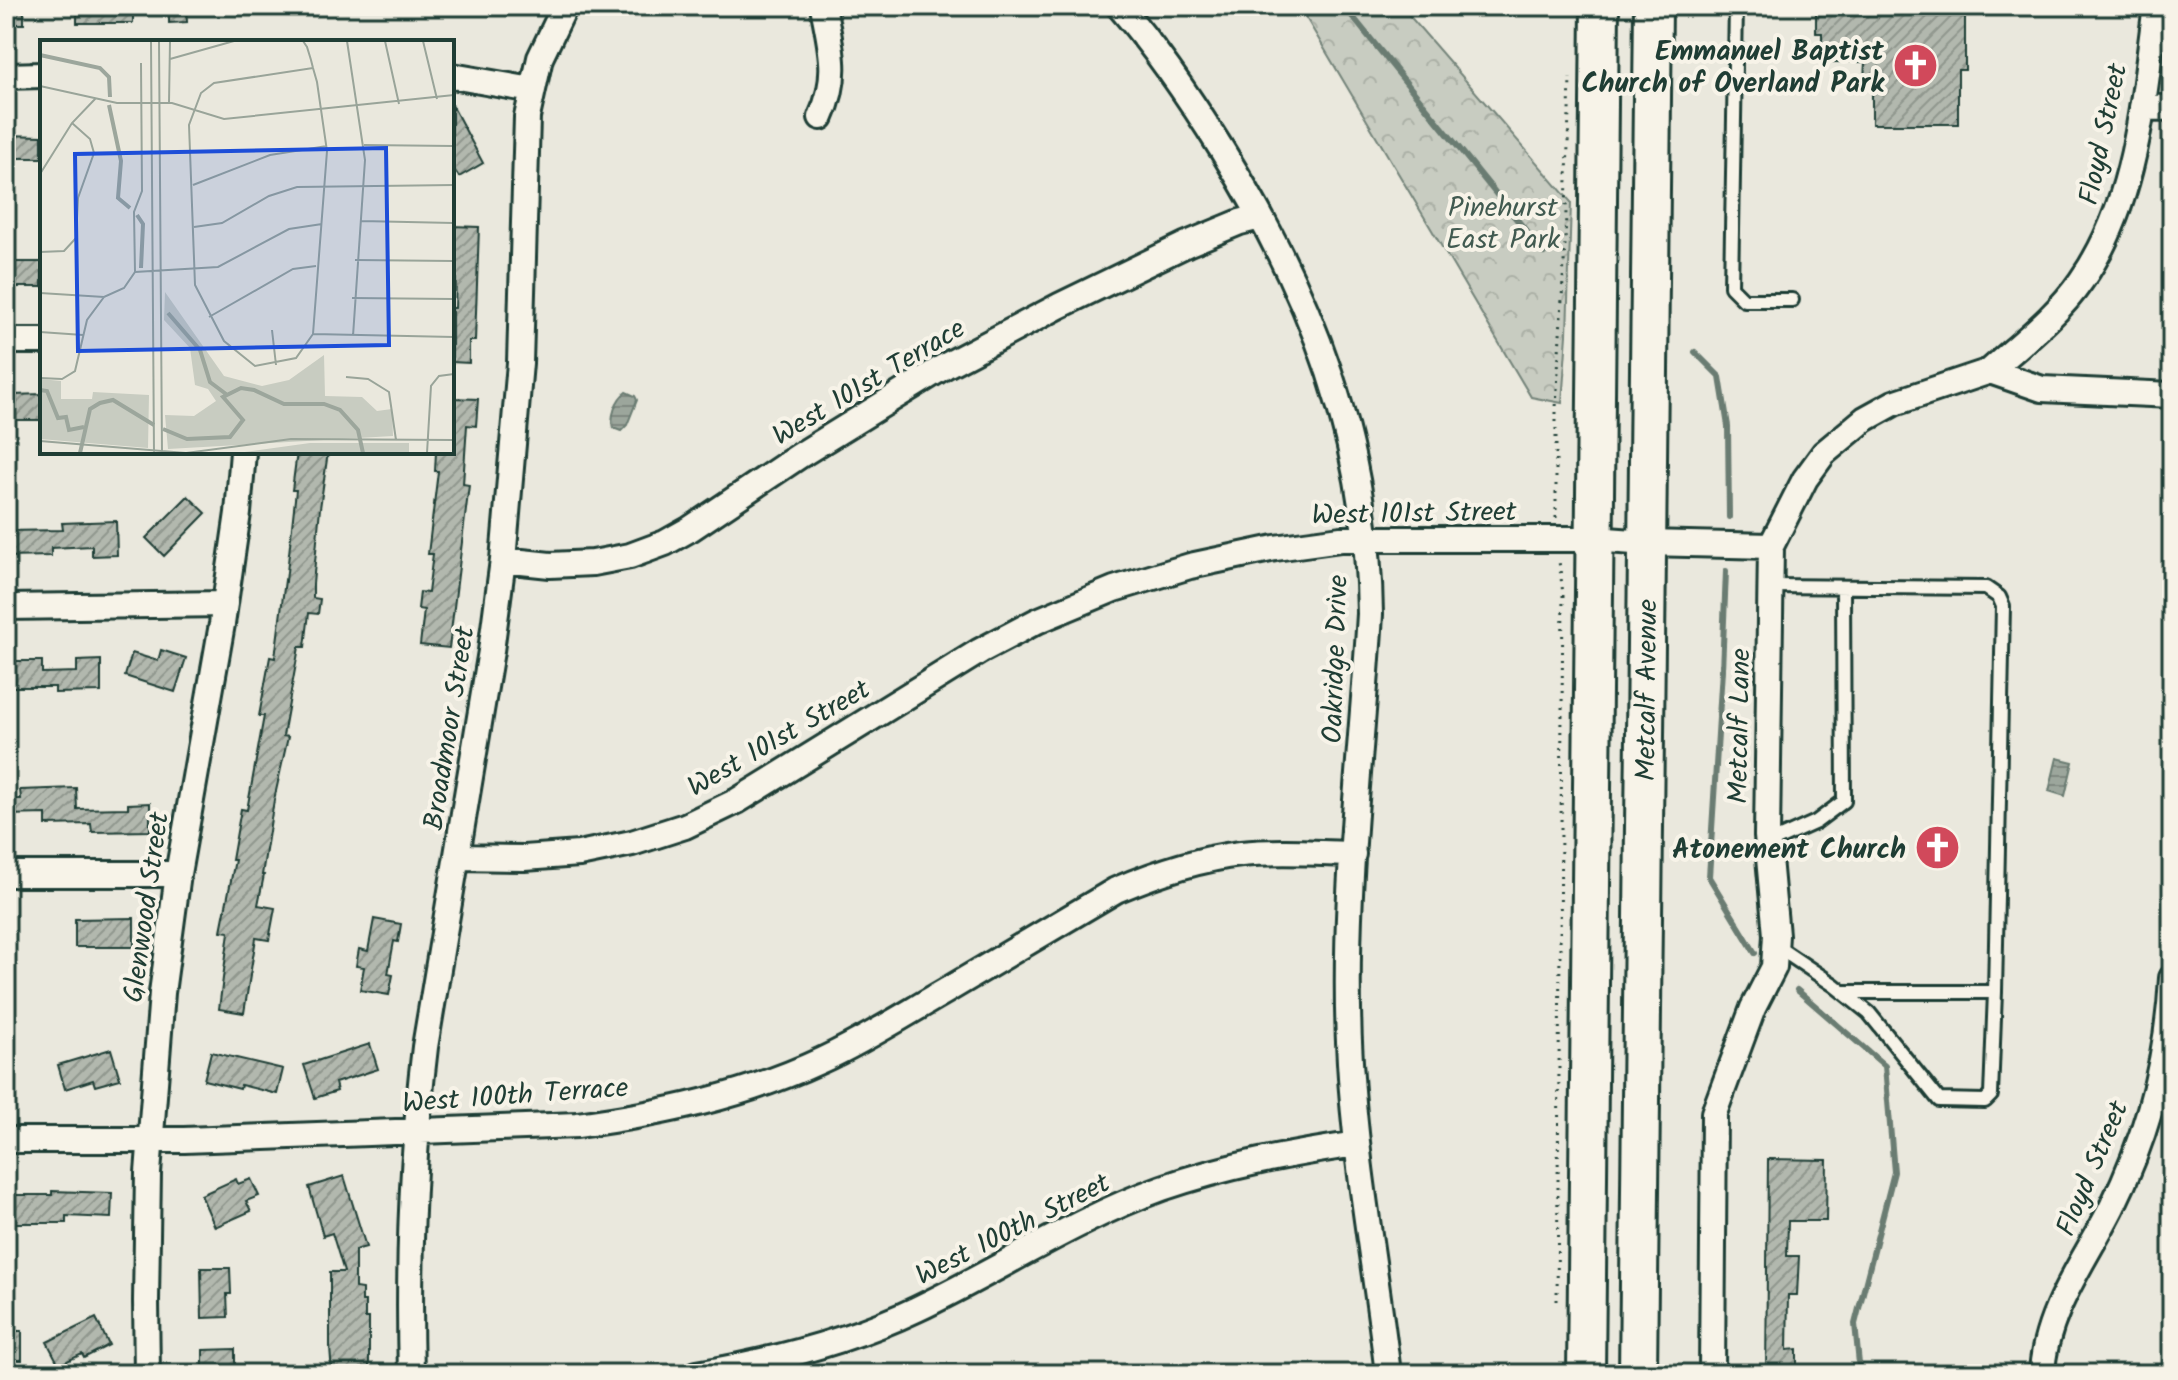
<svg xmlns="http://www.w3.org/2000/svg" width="2178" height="1380" font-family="Kalam,sans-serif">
	<defs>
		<pattern id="forest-crowns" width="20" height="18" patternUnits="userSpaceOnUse" patternTransform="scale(2)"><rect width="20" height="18" fill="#c8ccc1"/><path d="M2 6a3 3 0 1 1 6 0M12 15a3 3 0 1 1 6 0" fill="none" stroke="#abb0a6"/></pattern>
		<pattern id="water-rules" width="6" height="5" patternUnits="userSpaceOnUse" patternTransform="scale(2)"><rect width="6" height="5" fill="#9ca69c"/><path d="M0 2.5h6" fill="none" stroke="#7f8880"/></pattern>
		<pattern id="building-hatch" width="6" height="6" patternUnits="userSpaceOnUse" patternTransform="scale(2)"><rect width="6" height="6" fill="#b2b8ae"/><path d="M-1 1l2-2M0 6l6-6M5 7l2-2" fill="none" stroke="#90978e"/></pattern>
	</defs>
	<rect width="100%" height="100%" fill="#eae8dd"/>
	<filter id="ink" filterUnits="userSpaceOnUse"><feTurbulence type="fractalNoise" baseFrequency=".0125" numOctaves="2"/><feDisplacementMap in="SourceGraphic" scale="16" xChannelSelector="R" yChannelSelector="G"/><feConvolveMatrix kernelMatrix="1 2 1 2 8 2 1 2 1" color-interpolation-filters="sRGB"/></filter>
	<g filter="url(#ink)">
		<!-- forest -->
		<path fill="url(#forest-crowns)" stroke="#74847a" stroke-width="2" d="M1299,6h102l170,196 -4,133 -5,68 -31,-6z"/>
		<!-- water -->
		<path fill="url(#water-rules)" stroke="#6a7c72" stroke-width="2" d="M626,392l9,4 2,4 -10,25 -6,6 -8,-3c-3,-11 3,-29 13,-36z
			M2057,758l16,4 -8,34 -16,-5z"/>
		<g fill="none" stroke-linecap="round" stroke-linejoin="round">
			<!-- stream -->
			<path stroke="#6a7c72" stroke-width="6" d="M1344,6l200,247
				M1695,352l25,25 8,49 1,91
				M1726,571l-4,99 -13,207 46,76
				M1797,990l88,76 9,106 -39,152 5,50"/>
		</g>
		<!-- building -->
		<path fill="url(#building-hatch)" stroke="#1f3d34" stroke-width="2" d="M6,6h18v18h-18z
			M77,6h56v17h-56z
			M169,6h17l1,16 -18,1z
			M1816,6h149v64h-7v54h-86v-44h-8l1,-18h-43v-29h-6z
			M452,105l31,58 -24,14 -7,-11z
			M6,135l36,1v22h-36z
			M452,226l27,1 -4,114h-6v22l-17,-1v-54h3l1,-30h-4z
			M6,262h36v25h-36z
			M42,394v26h-29v-25z
			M452,398l26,1 -2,27 -9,-1 -4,59 6,1 -20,163 -29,-3 4,-35 -6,-1 2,-17 8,1 5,-39h-5l10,-83h-3l1,-19h16z
			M297,452h31l-8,56 -7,76v14l7,1 -2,15 -9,-1 -4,34h-6l-16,89 5,1 -14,63 -12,75h2l-6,30 17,3 -6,32 -13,-2 -12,75 -25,-4 10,-77 -8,-1 14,-71h-3l9,-51 6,1 17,-94h-5l11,-59 5,1 10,-78 1,1 10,-91h-4z
			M188,496l18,17 -42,43 -18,-18z
			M116,521l1,34 -25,1v-10l-41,2v8l-45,1v-26l57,-1 -1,-7z
			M161,650l25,8 -11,34 -50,-16 7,-23 26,8z
			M101,660v32l-46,1v-6h-49v-26h36v12l35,-1v-11z
			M76,788l1,21 51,-1v-4l22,-1v28l-58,1 -1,-8 -45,1v-11l-40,1v-16h15l-1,-9z
			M134,918v29h-59v-28z
			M374,919l27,5 -3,18 -4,-1 -6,33 5,1 -4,20 -29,-5 4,-23 -8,-1 3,-17 9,2z
			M370,1044l8,25 -43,14 2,8 -22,7 -11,-33z
			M111,1049l9,30 -25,7 -2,-6 -28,9 -7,-24z
			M211,1052l72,17 -6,25 -36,-9 -1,4 -36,-9z
			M1768,1159l59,1 -1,61h-38l-1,35h12l-2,39h-9l-1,55 10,-1v25h-31z
			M344,1176l22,71 -11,3v38l7,1v12h3v17h4v56h-37l-2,-27v-75h14l-12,-39 -9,3 -14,-49z
			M236,1179l2,5 13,-5 8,17 -13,5 5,10 -36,16 -14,-32z
			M52,1191l60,2 -1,25 -45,-2v7h-60v-28h46z
			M201,1268h29l1,26h-4l1,23 -26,1z
			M96,1318l13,27 -25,13 -2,-4 -23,11 -12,-23z
			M6,1331h16v29h-16z
			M235,1349v25h-32v-24z"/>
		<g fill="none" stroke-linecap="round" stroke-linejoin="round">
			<defs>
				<path id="lane" d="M1736,6l-5,281 13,13h48
					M1770,586l216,2 13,9 4,9 -8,386 -4,103 -6,6 -46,-1 -70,-87 -35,-28 -58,-39
					M1767,844l49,-22 28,-21 -1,-214
					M1844,992h151"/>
				<path id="street" d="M1119,6c39,45 72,94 103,144 90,146 146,291 148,464 -9,149 -29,298 -20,448 6,105 26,208 38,312
					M6,76l36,-1
					M452,76l80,14
					M2142,107l30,1
					M821,117c19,-41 10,-68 2,-111
					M6,341h36
					M1990,371c31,-28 67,-55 91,-90 56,-79 62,-182 75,-275
					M503,560l47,5 43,-2 37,-7 35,-13 25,-14 109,-73 146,-90 114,-60 128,-62 53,-22 20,-5
					M6,607l219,-3
					M457,857l67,1 55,-4 53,-11 53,-17 52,-25 243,-150 57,-30 77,-32 76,-23 85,-18 66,-9h253l53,4 124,3 34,-67 19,-26 41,-34 29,-16 96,-32 52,18 130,6
					M6,874h172
					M6,1140h178l393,-15c84,-11 168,-29 245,-65 42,-19 82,-45 122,-68 57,-34 114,-68 172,-102 40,-17 81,-31 125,-36 37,-4 75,-1 112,0
					M147,1374l-1,-73 2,-128 14,-180 16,-119 44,-250 16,-111 5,-61
					M411,1374c-3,-109 1,-219 14,-327l66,-396 12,-91 17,-197 7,-246 13,-59 25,-52
					M697,1374c75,-13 151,-32 220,-65 82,-39 159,-90 245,-121 63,-22 128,-34 195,-44
					M1712,1374l2,-261 39,-105 21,-41 2,-32 -9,-99 4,-290
					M2042,1374c2,-61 44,-115 70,-167 35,-71 56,-150 60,-229"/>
				<g id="primary">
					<path d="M1586,1374l14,-1368"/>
					<path id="s1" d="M1638,1374l15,-1368"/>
				</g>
			</defs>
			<!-- lane casing -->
			<use href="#lane" stroke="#1f3d34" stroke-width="18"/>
			<!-- street casing -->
			<use href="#street" stroke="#1f3d34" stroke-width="30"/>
			<!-- primary casing -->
			<use href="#primary" stroke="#1f3d34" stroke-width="42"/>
			<!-- path -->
			<path stroke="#1f3d34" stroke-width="3" stroke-dasharray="2 6" stroke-linecap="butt" d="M1556,518v-110l9,-164 5,-166
				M1557,1301l6,-707 -4,-33
				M1556,1374l1,-9"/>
			<!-- lane -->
			<use href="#lane" stroke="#f7f3e8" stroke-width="12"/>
			<!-- street -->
			<use href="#street" stroke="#f7f3e8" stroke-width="24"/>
			<!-- primary -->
			<use href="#primary" stroke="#f7f3e8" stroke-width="36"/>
		</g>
	</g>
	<!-- icons -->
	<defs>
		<symbol id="church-disc" viewBox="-11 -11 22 22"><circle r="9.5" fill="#d1495b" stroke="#f7f3e8"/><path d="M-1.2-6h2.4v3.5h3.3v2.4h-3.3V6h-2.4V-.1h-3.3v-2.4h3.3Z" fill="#fff"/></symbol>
	</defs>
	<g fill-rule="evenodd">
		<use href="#church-disc" x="1890" y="40" width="51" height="51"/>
		<use href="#church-disc" x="1912" y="822" width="51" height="51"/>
	</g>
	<g text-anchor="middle" stroke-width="8" stroke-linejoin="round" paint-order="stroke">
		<!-- poi labels -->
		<g font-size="28" font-weight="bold" fill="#1f3d34" stroke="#f7f3e8" text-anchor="end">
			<text x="1884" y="60">Emmanuel Baptist<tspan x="1884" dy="32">Church of Overland Park</tspan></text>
			<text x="1906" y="858">Atonement Church</text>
		</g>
		<!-- street labels -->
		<g font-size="28" fill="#1f3d34" stroke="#f7f3e8">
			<text transform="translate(2102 134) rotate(-78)" y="10">Floyd Street</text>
			<text transform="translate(868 381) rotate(-31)" y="10">West 101st Terrace</text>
			<text transform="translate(1414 512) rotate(-1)" y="10">West 101st Street</text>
			<text transform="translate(1334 659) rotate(-88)" y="10">Oakridge Drive</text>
			<text dy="10" stroke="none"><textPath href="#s1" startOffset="684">Metcalf Avenue</textPath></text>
			<text transform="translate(1738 726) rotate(-89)" y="10">Metcalf Lane</text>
			<text transform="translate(448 728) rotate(-81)" y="10">Broadmoor Street</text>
			<text transform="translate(778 737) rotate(-30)" y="10">West 101st Street</text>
			<text transform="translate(145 907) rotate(-82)" y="10">Glenwood Street</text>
			<text transform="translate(515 1094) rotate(-4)" y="10">West 100th Terrace</text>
			<text transform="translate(2091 1168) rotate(-67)" y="10">Floyd Street</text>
			<text transform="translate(1012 1228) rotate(-27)" y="10">West 100th Street</text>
		</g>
		<!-- park labels -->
		<g font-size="28" fill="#415a50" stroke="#f7f3e8">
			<text x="1503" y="216">Pinehurst<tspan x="1503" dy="32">East Park</tspan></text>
		</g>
	</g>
	<!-- overview -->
	<g transform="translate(40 40)">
		<rect width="414" height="414" fill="#eae8dd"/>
		<path d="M125,252l59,84 38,10 27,-6 35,-25 1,41 37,1 15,14 15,-2 1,27 -225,13 -3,-34 29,1 22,-15 -8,-12 -13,-4 -5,-37 -26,-28zM0,339l21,2v18h31l1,-7 56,3 -1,53 -108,-9zM270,403h99v10h-172z" fill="#c8ccc1"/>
		<path fill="none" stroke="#9ca69c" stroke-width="4" d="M0,15l60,13 9,9 1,20M69,65l12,56 -3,37 12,10M97,175l6,9 -2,44M128,273l32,37 10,32 16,12M0,350l7,1 11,27 8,-1 3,13 15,-3M123,389l24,10 43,-2 13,-17 -20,-23 18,-9 13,2 30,14h40l16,6 18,20 5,23M40,413l10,-44 10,-6 13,-3 41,25"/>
		<path fill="none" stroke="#99a499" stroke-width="2" d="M111,1l3,412M119,1l3,412M263,1l4,6 4,13 2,8 4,14 10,69 -14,183 -17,24 -41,8 -31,-25 -29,-56 -6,-160 12,-32 13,-10 99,-15M307,1l18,119 -12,176M345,1l14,63M383,1l14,58M130,19l64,-18M0,46l77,17h55l52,16 230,-24M129,63l1,-62M324,105l90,1M0,134l32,-51 24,-25M153,145l77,-30 57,-9M321,181l93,2M154,187l28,-4 47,-27 28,-9 157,-2M0,212l24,-1 12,-13 2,-40 16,-45 -4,-14 -18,-16M315,220l99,1M95,232l-1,-60 8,-21 -1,-128M0,253l64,4 20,-9 11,-16 83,-5 71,-38 33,-5M312,258l102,1M169,277l84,-48 23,-3M232,290l4,35M0,292l43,3M273,294l141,3M306,337l22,2 21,13 7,48M0,338l22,1 13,-8 12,-51 17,-23M0,401l146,12 105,-14 163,1M387,413l4,-67 8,-10 15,-2"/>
		<path fill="#1d4ed8" fill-opacity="0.15" stroke="#1d4ed8" stroke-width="4" d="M346,108l3,197 -311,6 -3,-197z"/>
		<rect width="414" height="414" fill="none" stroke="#1f3d34" stroke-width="4"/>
	</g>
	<!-- margin -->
	<rect width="2178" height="1380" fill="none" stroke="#f7f3e8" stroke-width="32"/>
	<rect x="16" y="16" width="2146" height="1348" fill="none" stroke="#1f3d34" stroke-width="3" filter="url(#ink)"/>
</svg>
